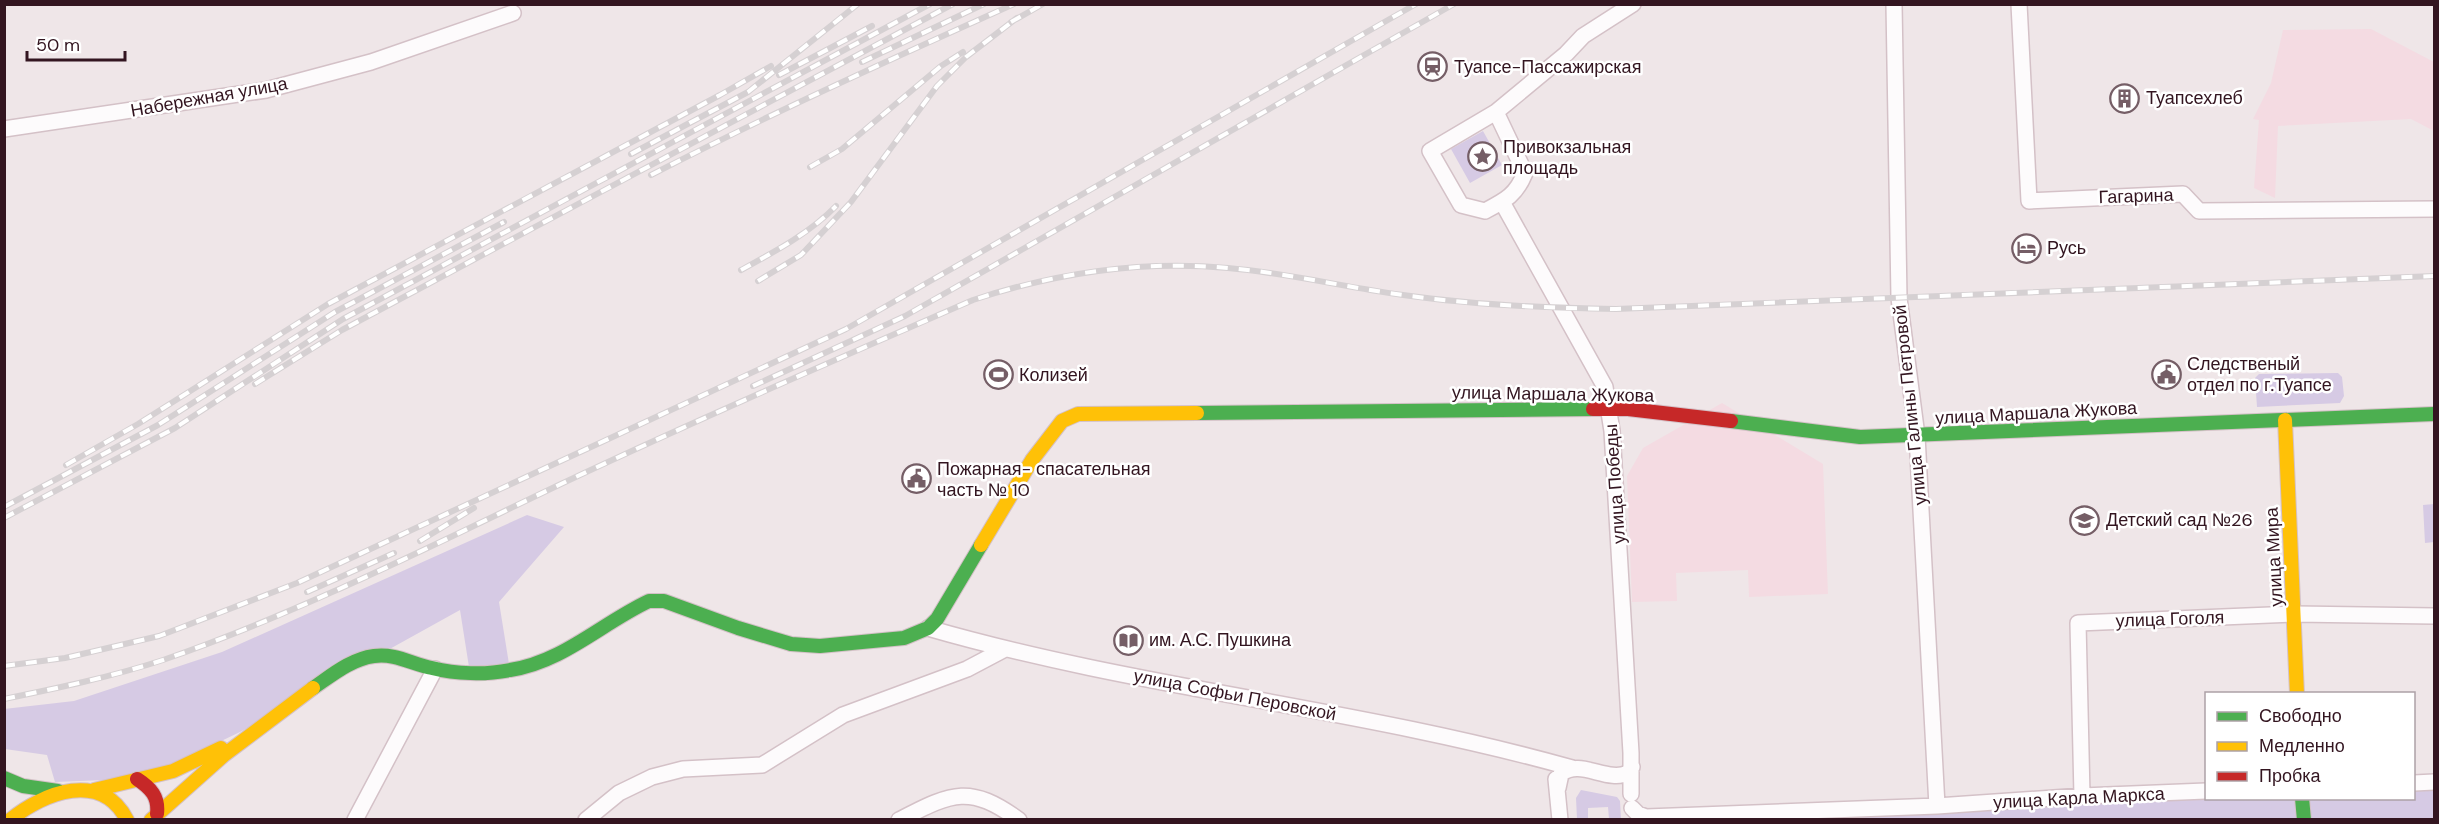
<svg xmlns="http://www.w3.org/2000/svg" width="2439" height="824" font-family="'DM Sans',sans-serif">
	<rect width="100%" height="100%" fill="#efe6e8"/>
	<!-- built -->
	<path fill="#f4dbe2" d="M2371,29l63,33v69l-23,-12 -133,7 -3,72 -21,-10 5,-68 -6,-1 18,-36 12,-53z
		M1722,403l101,61 5,130 -79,3 -1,-27 -72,3 1,28 -45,1 -5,-126 16,-28z"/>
	<!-- green -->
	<path fill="#d6cae4" d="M1483,131l19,34 -32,18 -19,-34z
		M2338,373l4,4 2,19 -4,7 -83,4 -2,-29 4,-4z
		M2434,504v38l-9,1 -2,-38z
		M527,515l37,12 -65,75 10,62 -40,3 -9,-57 -220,122 -71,34 -64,14 -50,2 -8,-27 -42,-6 -1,-40 70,-8 148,-49z
		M2434,788v32h-751l523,-24v2h208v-9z
		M1581,790l36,7 3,4 1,18h-12l-1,-12 -20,1v11h-11l-1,-21z"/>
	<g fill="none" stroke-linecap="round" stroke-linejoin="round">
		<defs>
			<path id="street" d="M1894,4l5,294 18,138 20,370
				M2019,4l10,197 154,-7 16,17 235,-2
				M1496,112l29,61c-9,22 -19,27 -40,38l-24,-6 -31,-54 66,-39 70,-58 17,-18 50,-32
				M4,129l262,-39 105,-28 142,-49
				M1502,202l103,185 7,44 19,322v41
				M928,628c211,61 432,80 644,140
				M1556,779l4,41
				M2414,783l20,-1
				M1558,788l3,-14c19,-16 46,9 67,-1l4,-6
				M2082,796l-4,-173 217,-9 139,2
				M1632,808l6,6 8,3 291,-11 145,-10 124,-5
				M355,820l80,-151
				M586,820l33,-27 33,-16 31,-8 79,-4 81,-50 124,-46 36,-19
				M899,820c52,-26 69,-37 120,0"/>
			<path id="fast" d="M1197,413l396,-4
				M1731,421l129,16 574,-23
				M313,688c19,-13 38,-29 61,-32 21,-3 38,8 58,12 24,6 53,7 78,2 53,-8 92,-47 139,-69h15l74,27 53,16 29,2 84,-8 24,-10 9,-9 44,-74
				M4,778l19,8 35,5
				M2302,798l2,22"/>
			<path id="slow" d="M2285,420l12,274
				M981,545l51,-85 30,-39 16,-7 119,-1
				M94,790l79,-19 48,-23
				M10,820c34,-28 92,-50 117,0
				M151,820l73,-65 89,-67"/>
			<path id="jam" d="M1593,409h35l103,12
				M137,779c14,9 22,18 20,35"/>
		</defs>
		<!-- street casing -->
		<use href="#street" stroke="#d4c1c7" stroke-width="18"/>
		<!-- fast casing -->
		<use href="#fast" stroke="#d4c1c7" stroke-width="16"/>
		<!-- slow casing -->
		<use href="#slow" stroke="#d4c1c7" stroke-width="16"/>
		<!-- jam casing -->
		<use href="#jam" stroke="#d4c1c7" stroke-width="16"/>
		<!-- street -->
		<use href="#street" stroke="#fdfbfc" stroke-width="15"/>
		<!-- fast -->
		<use href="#fast" stroke="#4caf50" stroke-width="14"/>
		<!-- slow -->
		<use href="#slow" stroke="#ffc107" stroke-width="14"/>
		<!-- jam -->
		<use href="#jam" stroke="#c62828" stroke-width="14"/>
		<defs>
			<path id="rail" d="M1011,22l32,-18
				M862,62l122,-58
				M779,75l93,-49
				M631,154l117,-62 110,-88
				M810,167l32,-18 99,-83 22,-14
				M651,175c119,-61 240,-116 363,-171
				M741,270c33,-18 69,-37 95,-64
				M758,281l43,-26 50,-53 86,-116 29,-29 51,-39
				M255,384l87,-54 611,-326
				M753,386l152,-70 549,-312
				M66,465l72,-41 190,-120 392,-209 51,-29
				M4,507l154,-82 177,-113 169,-90
				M4,518l171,-90 168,-109 587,-315
				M420,541l54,-33
				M307,592l87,-39
				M4,666l61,-8 94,-22 138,-53 549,-254 570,-325
				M4,699c54,-11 107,-22 159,-39 136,-47 270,-115 400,-177 136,-64 272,-123 410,-183 82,-27 168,-40 255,-32 59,5 116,19 175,27 71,10 142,13 213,14l818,-33"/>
		</defs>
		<!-- rail casing -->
		<use href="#rail" stroke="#d5d0d2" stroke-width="6"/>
		<!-- rail -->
		<use href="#rail" stroke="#fff" stroke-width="4" stroke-dasharray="11" stroke-linecap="butt"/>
	</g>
	<!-- icons -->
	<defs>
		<symbol id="station-ring" viewBox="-11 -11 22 22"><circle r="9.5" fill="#fff" stroke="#755e66" stroke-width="1.5"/><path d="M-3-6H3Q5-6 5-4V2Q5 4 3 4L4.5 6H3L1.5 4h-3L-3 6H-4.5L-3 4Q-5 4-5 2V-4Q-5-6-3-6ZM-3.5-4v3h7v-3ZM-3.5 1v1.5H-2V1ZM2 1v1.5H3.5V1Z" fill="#755e66"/></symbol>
		<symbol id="building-ring" viewBox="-11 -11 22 22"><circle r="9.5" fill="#fff" stroke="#755e66" stroke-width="1.5"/><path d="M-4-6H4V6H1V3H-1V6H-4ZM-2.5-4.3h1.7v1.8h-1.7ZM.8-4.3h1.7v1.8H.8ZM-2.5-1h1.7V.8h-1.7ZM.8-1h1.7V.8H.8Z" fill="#755e66"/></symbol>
		<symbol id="sight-ring" viewBox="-11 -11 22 22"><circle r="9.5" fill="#fff" stroke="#755e66" stroke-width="1.5"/><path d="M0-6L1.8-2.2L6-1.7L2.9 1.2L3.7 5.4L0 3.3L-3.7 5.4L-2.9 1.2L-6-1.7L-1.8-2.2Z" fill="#755e66"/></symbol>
		<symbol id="hotel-ring" viewBox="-11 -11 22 22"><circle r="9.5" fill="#fff" stroke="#755e66" stroke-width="1.5"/><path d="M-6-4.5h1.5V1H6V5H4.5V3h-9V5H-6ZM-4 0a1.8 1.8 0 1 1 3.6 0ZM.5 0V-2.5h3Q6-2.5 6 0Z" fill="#755e66"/></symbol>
		<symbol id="civic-ring" viewBox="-11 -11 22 22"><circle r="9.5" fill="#fff" stroke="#755e66" stroke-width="1.5"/><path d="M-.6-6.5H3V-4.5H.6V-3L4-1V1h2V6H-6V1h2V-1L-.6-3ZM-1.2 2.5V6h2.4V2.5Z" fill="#755e66"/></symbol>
		<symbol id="stadium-ring" viewBox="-11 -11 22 22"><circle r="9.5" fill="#fff" stroke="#755e66" stroke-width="1.5"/><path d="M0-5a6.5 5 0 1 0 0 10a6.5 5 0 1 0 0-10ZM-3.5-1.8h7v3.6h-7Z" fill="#755e66"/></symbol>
		<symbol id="school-ring" viewBox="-11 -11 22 22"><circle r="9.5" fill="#fff" stroke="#755e66" stroke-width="1.5"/><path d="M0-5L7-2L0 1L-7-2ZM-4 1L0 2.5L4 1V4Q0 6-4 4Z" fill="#755e66"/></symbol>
		<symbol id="library-ring" viewBox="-11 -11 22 22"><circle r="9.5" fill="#fff" stroke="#755e66" stroke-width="1.5"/><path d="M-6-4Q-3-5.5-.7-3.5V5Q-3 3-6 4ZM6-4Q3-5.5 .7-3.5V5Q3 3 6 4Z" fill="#755e66"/></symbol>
	</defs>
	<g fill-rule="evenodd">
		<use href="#station-ring" x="1416" y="50" width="33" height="33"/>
		<use href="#building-ring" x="2108" y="82" width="33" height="33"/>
		<use href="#sight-ring" x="1466" y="140" width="33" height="33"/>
		<use href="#hotel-ring" x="2010" y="232" width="33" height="33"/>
		<use href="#civic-ring" x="2150" y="358" width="33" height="33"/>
		<use href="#stadium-ring" x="982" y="358" width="33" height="33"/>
		<use href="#civic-ring" x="900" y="462" width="33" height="33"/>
		<use href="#school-ring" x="2068" y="504" width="33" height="33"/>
		<use href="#library-ring" x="1112" y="624" width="33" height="33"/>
	</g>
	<g text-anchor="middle" stroke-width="5" stroke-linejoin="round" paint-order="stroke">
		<!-- poi labels -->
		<g font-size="18" fill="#331520" stroke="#fff" text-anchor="start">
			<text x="1454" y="73">Туапсе-Пассажирская</text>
			<text x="2146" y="104">Туапсехлеб</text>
			<text x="1503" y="153">Привокзальная<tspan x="1503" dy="21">площадь</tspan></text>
			<text x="2047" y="254">Русь</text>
			<text x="2187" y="370">Следственый<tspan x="2187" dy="21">отдел по г.Туапсе</tspan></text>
			<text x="1019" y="381">Колизей</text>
			<text x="937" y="475">Пожарная- спасательная<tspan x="937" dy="21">часть № 10</tspan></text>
			<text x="2106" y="526">Детский сад №26</text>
			<text x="1149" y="646">им. А.С. Пушкина</text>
		</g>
		<!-- street labels -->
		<g font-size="18" fill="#331520" stroke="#fff">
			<text transform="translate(209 97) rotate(-10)" y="6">Набережная улица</text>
			<text transform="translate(2136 196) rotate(-2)" y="6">Гагарина</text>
			<text transform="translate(1553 394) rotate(1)" y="6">улица Маршала Жукова</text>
			<text transform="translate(1910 405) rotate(-96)" y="6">улица Галины Петровой</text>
			<text transform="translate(2036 413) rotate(-3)" y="6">улица Маршала Жукова</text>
			<text transform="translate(1615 484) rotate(-94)" y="6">улица Победы</text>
			<text transform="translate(2274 557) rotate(-93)" y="6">улица Мира</text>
			<text transform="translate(2170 619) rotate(-2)" y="6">улица Гоголя</text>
			<text transform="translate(1235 695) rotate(11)" y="6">улица Софьи Перовской</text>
			<text transform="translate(2079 798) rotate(-3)" y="6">улица Карла Маркса</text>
		</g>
	</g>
	<!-- border -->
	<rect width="2439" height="824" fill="none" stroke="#331520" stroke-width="12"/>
	<!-- legend -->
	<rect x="2205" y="692" width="210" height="108" fill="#ffffff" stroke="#ada1a6" stroke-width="1.5"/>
	<rect x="2217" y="712" width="30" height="9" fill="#4caf50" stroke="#ada1a6" stroke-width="1.5"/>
	<text x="2259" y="722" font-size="18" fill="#331520">Свободно</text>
	<rect x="2217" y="742" width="30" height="9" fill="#ffc107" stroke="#ada1a6" stroke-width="1.5"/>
	<text x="2259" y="752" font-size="18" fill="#331520">Медленно</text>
	<rect x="2217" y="772" width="30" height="9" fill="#c62828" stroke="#ada1a6" stroke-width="1.5"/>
	<text x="2259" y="782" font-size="18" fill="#331520">Пробка</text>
	<!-- scale -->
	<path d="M27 51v9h98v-9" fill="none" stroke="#331520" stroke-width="3"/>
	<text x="36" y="51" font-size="18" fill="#331520" stroke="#ffffff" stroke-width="4.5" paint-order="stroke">50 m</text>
</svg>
